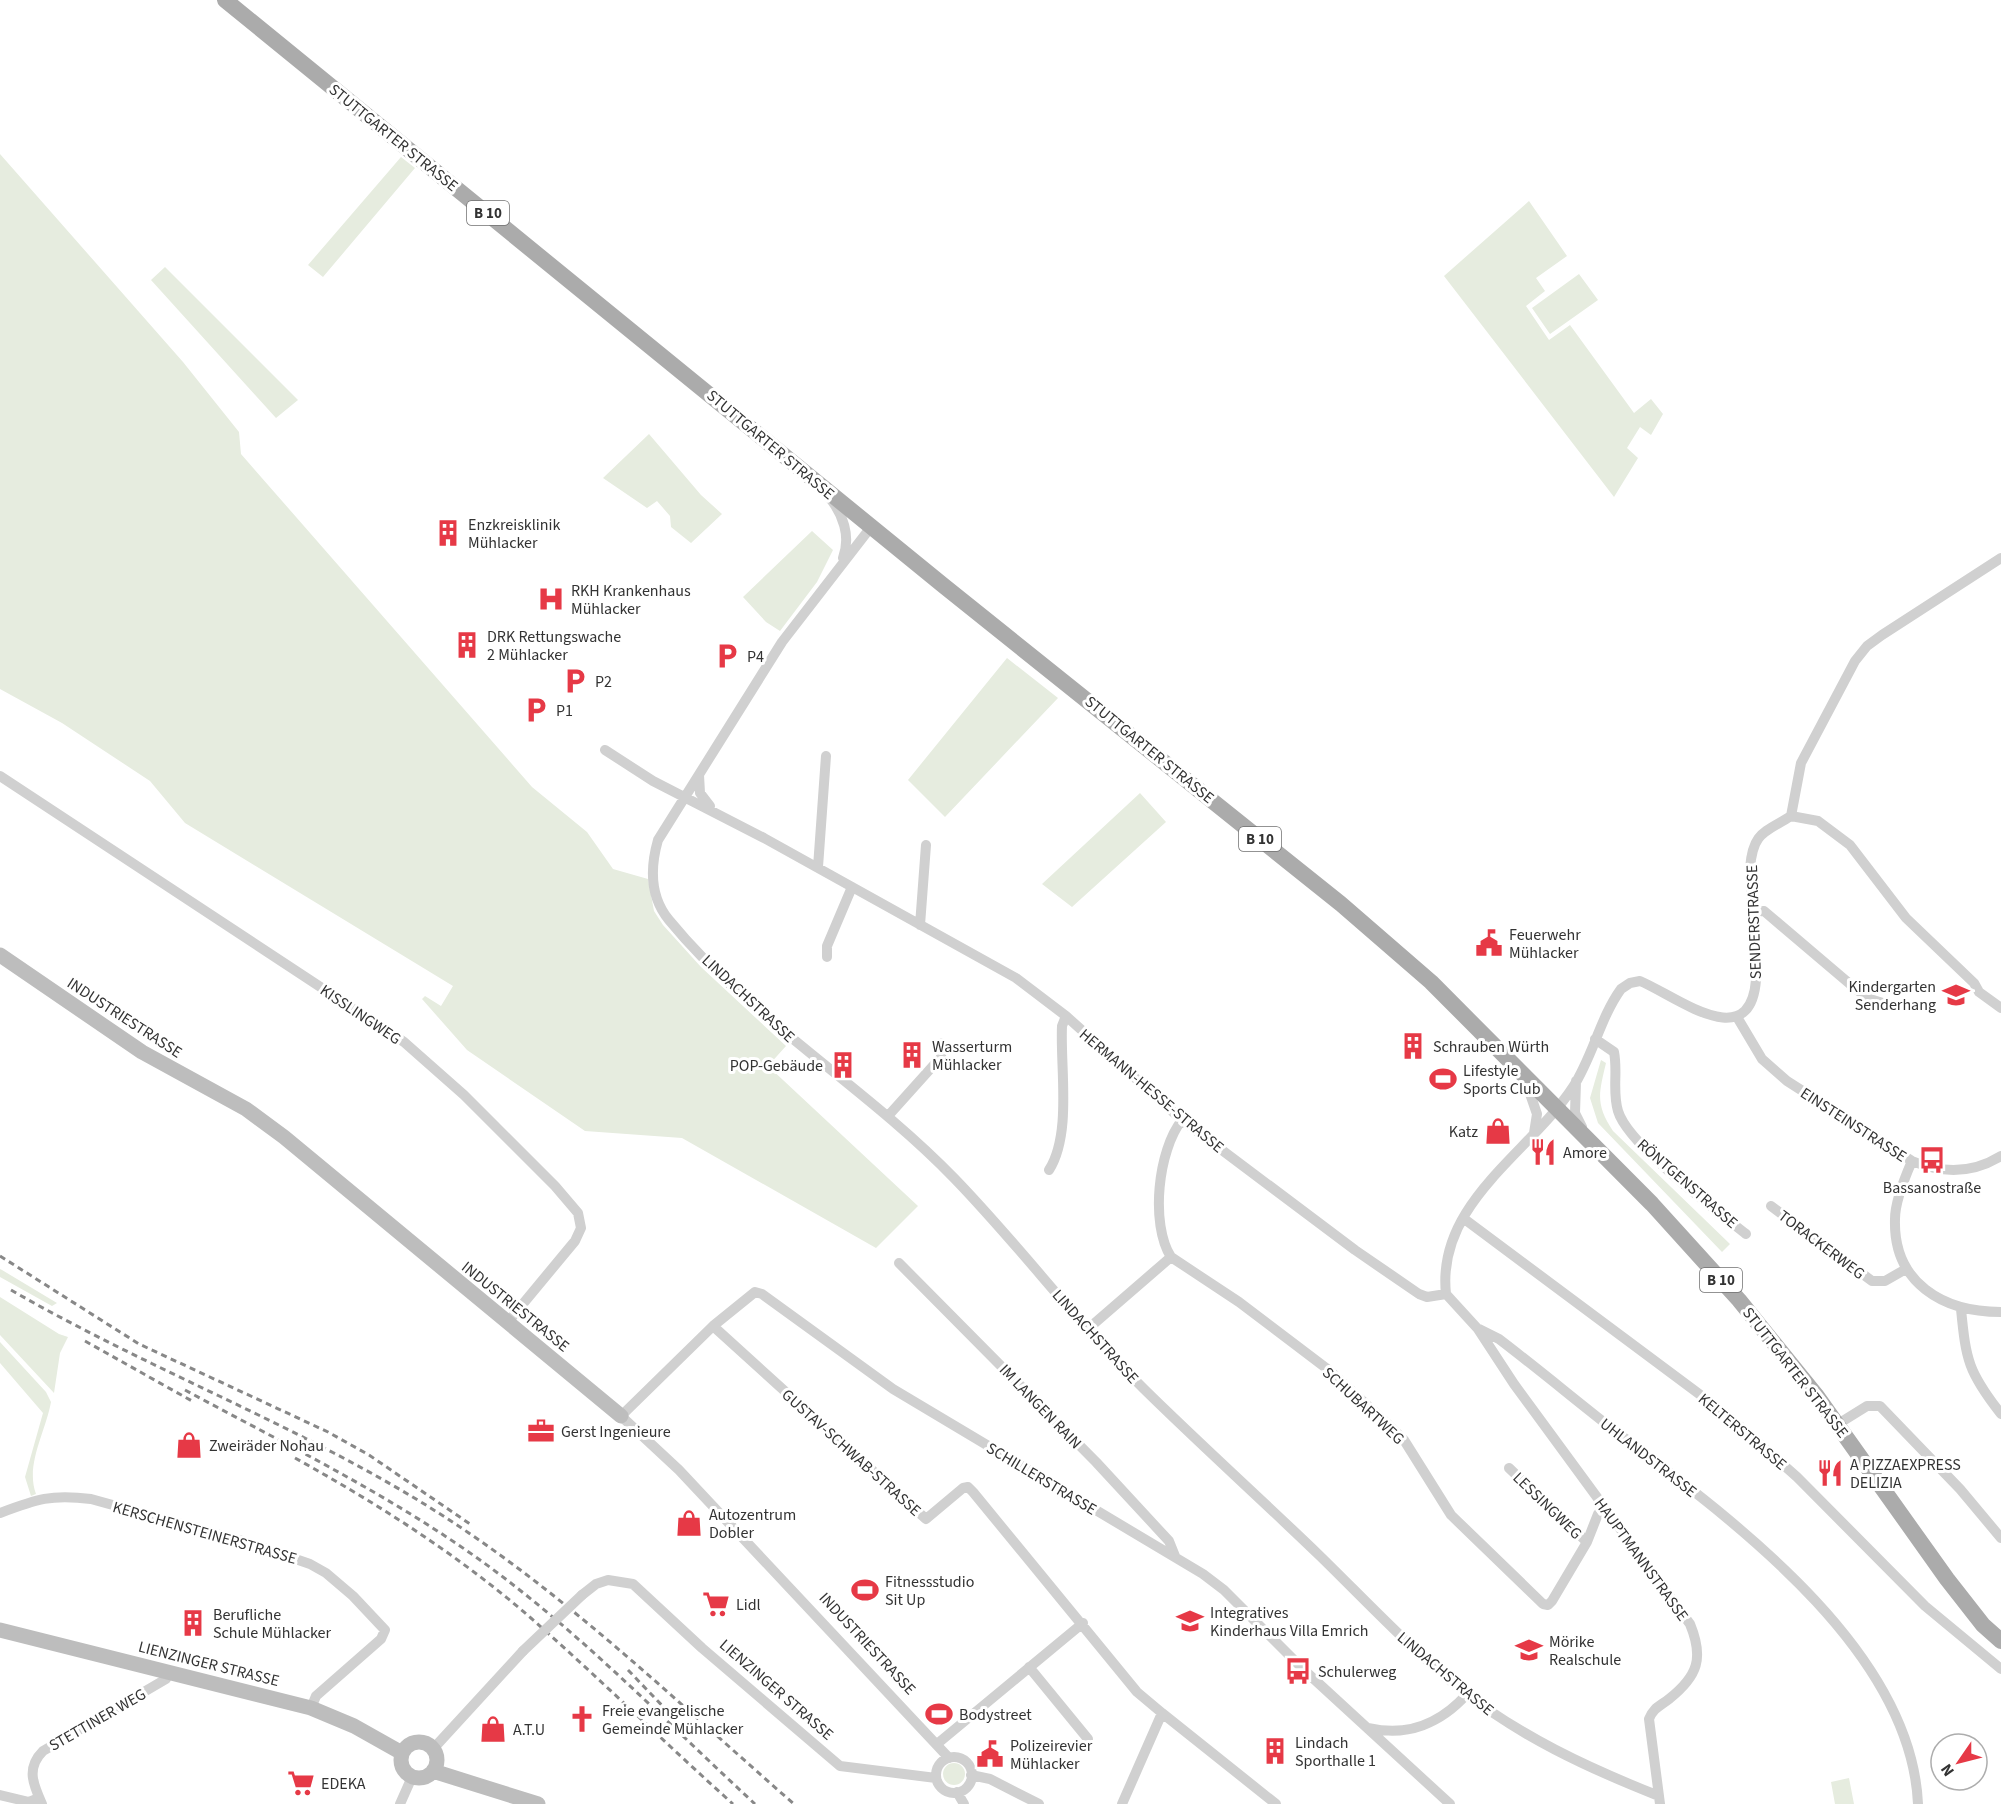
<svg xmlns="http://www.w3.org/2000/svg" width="2001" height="1804" font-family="'Source Sans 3',sans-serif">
	<rect width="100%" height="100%" fill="#fff"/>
	<!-- green -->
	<path fill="#e6ecdf" d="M0,154l183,208 56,70 2,22 291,333 55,45 26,37 35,10 6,32 9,14 38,42 85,79 -18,20 150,140 -42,42 -194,-110 -97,-7 -118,-81 -45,-51 3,-3 16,10 12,-20 -268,-163 -35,-42 -88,-58 -62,-34z
		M401,157l14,11 -92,109 -15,-12z
		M1529,201l38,55 -31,22 9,13 -19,15 23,34 21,-15 64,88 17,-14 12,15 -12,21 -11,-8 -13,21 11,10 -24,39 -170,-221z
		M165,267l133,133 -22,18 -125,-138z
		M1579,274l19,26 -48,34 -18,-26z
		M649,434l52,61 21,19 -31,29 -20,-16 -1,-11 -13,-15 -10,7 -44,-30z
		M812,531l21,19 -16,32 -37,49 -14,-9 -23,-25z
		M1007,658l51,40 -113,119 -37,-37z
		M1140,793l26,29 -94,85 -30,-23z
		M1601,1060l5,3c-7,30 -11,41 7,68l117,113 -8,8 -124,-129 -8,-25z
		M0,1269l2,1 55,33 -5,3 -52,-29z
		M0,1297l59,37 9,3 -8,16 -6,40 -54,-58z
		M0,1342l46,50 5,10c-5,29 -26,63 -15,92l-5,2 -6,-19 18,-64 -43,-50z
		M943 1774a11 11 0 1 1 22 0a11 11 0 1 1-22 0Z
		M1849,1778l5,26h-19l-4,-22z"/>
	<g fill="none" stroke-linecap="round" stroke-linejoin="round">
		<!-- street -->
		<path stroke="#d0d0d0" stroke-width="10" d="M829,497c14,17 22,39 14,61
			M871,527l-89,115 -124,198c-8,28 -8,57 11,80 82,100 196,166 285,258 66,68 123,145 190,211 58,57 118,111 176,167 45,44 90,92 139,132 60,48 129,80 200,108
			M605,750l48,31 111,57 252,140 50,38 116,104 173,130 64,44 8,3 19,-3
			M699,775l1,18 10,13
			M0,776l404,266 60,53 91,91 23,27 3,15 -6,13 -68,82
			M1791,816l27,5 32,24 56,73 68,65 5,9 22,16
			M818,867l8,-111
			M1753,912l11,-1 93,79 13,9 19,6
			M920,925l6,-80
			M827,957v-11l25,-59
			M1737,1017l25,42 25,22 125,80c31,13 60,13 89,-5
			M1595,1039l19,13c4,20 -2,39 4,59 10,34 98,99 128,123
			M1576,1081l-1,32 7,14
			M1527,1085l10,29 -3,19
			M888,1116l53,-59 1,-14
			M1912,1161c-7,16 -17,40 -17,58 -2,64 48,93 106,93
			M1049,1170c23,-36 11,-103 13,-144l4,-10
			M1771,1206l101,75h13l21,-12
			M1463,1218l263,196 71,63 128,129 76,63
			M1171,1257l68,45 91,69 63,58 11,11 47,75 92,89 5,1 4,-4 35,-59 11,-28 7,-7
			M899,1263l197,199 73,79 6,15
			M1961,1309c5,51 7,63 40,105
			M713,1326l213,193 37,-31 5,-1 5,5 164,200 25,21 -40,91
			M1089,1328l82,-71c-21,-33 -13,-107 11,-137
			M1479,1329l20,10c38,29 74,59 111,88 115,88 301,219 308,377
			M1838,1424l29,-18h13l80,83 41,49
			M1509,1468l78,74
			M0,1513c37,-14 51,-19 91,-14l152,42 67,23 16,9 27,23 32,34 -4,9 -65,57 -5,12
			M582,1595l14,-11 12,-4 25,4 69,64 138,118 96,12
			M1029,1667l59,72
			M1162,1713l114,91
			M1369,1728c39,9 72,-5 98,-34
			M937,1744l146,-121
			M433,1749l90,-98
			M936 1775a18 18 0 1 1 36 0a18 18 0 1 1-36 0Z
			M949,1758l-270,-288 -58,-54 92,-90 42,-34 7,2 131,95 310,185 21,16 79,79 147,135
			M971,1775l19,4 49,25
			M957,1792l7,12
			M0,1795l29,7 10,-4
			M42,1804c-9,-20 -16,-36 1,-53l123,-72 2,-8
			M400,1804l12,-27
			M1660,1804l-11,-85c4,-11 11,-13 20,-20 29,-23 35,-41 21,-75l-176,-240 -36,-55 -32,-35c-10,-91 84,-141 127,-207 20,-31 27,-69 48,-98l9,-6 10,-2c36,15 110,75 116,-1l-6,-112c3,-36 14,-35 41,-52l10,-53 54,-102 12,-15 15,-11 119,-77"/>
		<!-- secondary -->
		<path stroke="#bdbdbd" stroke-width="15" d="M0,955l142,97 104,57 38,28 337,279
			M0,1630l311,78 43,18 48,27
			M401 1760a18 18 0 1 1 36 0a18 18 0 1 1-36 0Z
			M433,1771l105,33"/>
		<!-- primary -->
		<path stroke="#ababab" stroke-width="16" d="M225,0l719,586 397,318 90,78 221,222 87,96 77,95 131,184 36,46 18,16"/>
		<!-- rail -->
		<path stroke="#888" stroke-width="3" stroke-dasharray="6 4.5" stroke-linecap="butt" d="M0,1256l139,88 189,88 41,23 101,69
			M11,1290c130,75 271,129 400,206 141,84 260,201 383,308
			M85,1341l107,60
			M185,1390c98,53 197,101 288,165 102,72 190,164 282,249
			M295,1458c83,46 165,98 237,161 68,60 133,124 201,185
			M628,1670l46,48"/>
		<!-- street-bridge -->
		<path stroke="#d0d0d0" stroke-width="10" d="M523,1651l59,-56"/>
	</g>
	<!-- icons -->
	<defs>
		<symbol id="building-bare" viewBox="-9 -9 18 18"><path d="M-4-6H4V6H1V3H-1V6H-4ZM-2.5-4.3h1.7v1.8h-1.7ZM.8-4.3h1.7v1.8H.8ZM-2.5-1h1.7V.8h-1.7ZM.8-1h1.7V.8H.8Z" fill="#e63946" stroke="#fff" stroke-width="2.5" paint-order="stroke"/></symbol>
		<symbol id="hospital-bare" viewBox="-9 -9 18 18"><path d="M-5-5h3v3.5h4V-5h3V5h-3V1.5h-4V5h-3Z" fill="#e63946" stroke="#fff" stroke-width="2.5" paint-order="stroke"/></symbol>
		<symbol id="parking-bare" viewBox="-9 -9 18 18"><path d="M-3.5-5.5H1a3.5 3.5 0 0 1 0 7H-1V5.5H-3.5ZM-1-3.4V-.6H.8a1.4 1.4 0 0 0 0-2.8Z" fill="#e63946" stroke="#fff" stroke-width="2.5" paint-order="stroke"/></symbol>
		<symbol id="civic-bare" viewBox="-9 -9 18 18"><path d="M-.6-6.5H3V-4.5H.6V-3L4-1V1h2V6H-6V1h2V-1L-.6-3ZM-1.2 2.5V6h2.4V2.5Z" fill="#e63946" stroke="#fff" stroke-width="2.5" paint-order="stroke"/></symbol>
		<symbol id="school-bare" viewBox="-9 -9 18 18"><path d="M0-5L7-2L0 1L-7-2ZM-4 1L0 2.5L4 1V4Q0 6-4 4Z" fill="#e63946" stroke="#fff" stroke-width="2.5" paint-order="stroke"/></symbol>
		<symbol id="stadium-bare" viewBox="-9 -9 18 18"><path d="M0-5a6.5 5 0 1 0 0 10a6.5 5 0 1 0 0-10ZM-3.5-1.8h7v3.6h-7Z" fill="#e63946" stroke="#fff" stroke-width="2.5" paint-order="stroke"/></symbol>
		<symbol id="shop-bare" viewBox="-9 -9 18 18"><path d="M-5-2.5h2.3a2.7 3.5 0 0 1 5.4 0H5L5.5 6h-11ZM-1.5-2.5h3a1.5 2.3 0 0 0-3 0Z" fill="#e63946" stroke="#fff" stroke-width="2.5" paint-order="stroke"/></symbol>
		<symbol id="restaurant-bare" viewBox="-9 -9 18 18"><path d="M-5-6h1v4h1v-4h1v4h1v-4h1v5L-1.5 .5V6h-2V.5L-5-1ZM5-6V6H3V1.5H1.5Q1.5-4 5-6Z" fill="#e63946" stroke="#fff" stroke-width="2.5" paint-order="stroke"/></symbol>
		<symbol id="bus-bare" viewBox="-9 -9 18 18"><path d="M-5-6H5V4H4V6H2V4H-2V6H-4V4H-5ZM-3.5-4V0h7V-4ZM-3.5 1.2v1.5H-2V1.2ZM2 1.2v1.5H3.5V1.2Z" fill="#e63946" stroke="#fff" stroke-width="2.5" paint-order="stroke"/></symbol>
		<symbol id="office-bare" viewBox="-9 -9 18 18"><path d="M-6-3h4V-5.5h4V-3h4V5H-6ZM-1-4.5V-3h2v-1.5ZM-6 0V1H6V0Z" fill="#e63946" stroke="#fff" stroke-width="2.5" paint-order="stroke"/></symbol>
		<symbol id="supermarket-bare" viewBox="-9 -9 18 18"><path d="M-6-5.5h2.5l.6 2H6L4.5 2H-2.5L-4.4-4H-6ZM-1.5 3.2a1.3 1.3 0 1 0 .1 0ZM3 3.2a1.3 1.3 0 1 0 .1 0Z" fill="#e63946" stroke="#fff" stroke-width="2.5" paint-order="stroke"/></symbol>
		<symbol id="church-bare" viewBox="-9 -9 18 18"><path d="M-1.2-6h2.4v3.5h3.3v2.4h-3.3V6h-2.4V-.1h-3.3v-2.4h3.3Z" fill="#e63946" stroke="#fff" stroke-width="2.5" paint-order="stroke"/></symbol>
	</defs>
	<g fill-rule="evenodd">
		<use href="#building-bare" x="429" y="514" width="38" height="38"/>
		<use href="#hospital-bare" x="532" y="580" width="38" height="38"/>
		<use href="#building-bare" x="448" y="626" width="38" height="38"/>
		<use href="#parking-bare" x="708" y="637" width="38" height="38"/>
		<use href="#parking-bare" x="556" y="662" width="38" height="38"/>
		<use href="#parking-bare" x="517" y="691" width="38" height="38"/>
		<use href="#civic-bare" x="1470" y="924" width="38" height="38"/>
		<use href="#school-bare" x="1937" y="976" width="38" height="38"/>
		<use href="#building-bare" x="1394" y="1027" width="38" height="38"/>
		<use href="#building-bare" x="893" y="1036" width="38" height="38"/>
		<use href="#building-bare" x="824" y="1046" width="38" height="38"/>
		<use href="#stadium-bare" x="1424" y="1060" width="38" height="38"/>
		<use href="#shop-bare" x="1479" y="1112" width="38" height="38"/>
		<use href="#restaurant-bare" x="1524" y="1133" width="38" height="38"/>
		<use href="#bus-bare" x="1913" y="1141" width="38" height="38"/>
		<use href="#office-bare" x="522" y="1412" width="38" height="38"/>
		<use href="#shop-bare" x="170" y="1426" width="38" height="38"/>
		<use href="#restaurant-bare" x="1811" y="1454" width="38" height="38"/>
		<use href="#shop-bare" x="670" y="1504" width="38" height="38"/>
		<use href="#stadium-bare" x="846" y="1571" width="38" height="38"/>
		<use href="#supermarket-bare" x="697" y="1585" width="38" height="38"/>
		<use href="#school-bare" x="1171" y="1602" width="38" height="38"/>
		<use href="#building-bare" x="174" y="1604" width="38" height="38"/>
		<use href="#school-bare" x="1510" y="1631" width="38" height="38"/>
		<use href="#bus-bare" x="1279" y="1652" width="38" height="38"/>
		<use href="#stadium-bare" x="920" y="1695" width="38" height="38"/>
		<use href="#church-bare" x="563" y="1700" width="38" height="38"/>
		<use href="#shop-bare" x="474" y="1710" width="38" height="38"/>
		<use href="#building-bare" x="1256" y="1732" width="38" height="38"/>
		<use href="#civic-bare" x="971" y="1735" width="38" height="38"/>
		<use href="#supermarket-bare" x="282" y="1764" width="38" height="38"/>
	</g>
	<g text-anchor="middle" stroke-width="6" stroke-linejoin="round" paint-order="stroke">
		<!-- shield labels -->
		<g fill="#fff" stroke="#707070" stroke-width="1.5">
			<rect x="467" y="201" width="42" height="24" rx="4.5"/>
			<rect x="1239" y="827" width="42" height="24" rx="4.5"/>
			<rect x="1700" y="1268" width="42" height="24" rx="4.5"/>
		</g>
		<g font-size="15" font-weight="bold" fill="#333">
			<text x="488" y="218">B 10</text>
			<text x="1260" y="844">B 10</text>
			<text x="1721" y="1285">B 10</text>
		</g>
		<!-- street labels -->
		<g font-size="16" fill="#333" stroke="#fff">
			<text transform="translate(394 137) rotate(39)" y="6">STUTTGARTER STRASSE</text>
			<text transform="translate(771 444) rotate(40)" y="6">STUTTGARTER STRASSE</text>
			<text transform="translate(1150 749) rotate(39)" y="6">STUTTGARTER STRASSE</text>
			<text transform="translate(1753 922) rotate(-92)" y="6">SENDERSTRASSE</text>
			<text transform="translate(749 998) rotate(43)" y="6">LINDACHSTRASSE</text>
			<text transform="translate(361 1014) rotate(34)" y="6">KISSLINGWEG</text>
			<text transform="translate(125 1017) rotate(33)" y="6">INDUSTRIESTRASSE</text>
			<text transform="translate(1152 1090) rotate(40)" y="6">HERMANN-HESSE-STRASSE</text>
			<text transform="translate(1854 1124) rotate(33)" y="6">EINSTEINSTRASSE</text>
			<text transform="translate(1688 1183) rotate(41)" y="6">RÖNTGENSTRASSE</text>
			<text transform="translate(1822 1244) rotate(37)" y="6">TORACKERWEG</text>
			<text transform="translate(516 1306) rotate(39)" y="6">INDUSTRIESTRASSE</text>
			<text transform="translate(1096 1336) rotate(48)" y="6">LINDACHSTRASSE</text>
			<text transform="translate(1796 1372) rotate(52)" y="6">STUTTGARTER STRASSE</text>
			<text transform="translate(1364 1405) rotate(43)" y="6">SCHUBARTWEG</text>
			<text transform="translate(1041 1406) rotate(46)" y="6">IM LANGEN RAIN</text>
			<text transform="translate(1743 1431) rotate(40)" y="6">KELTERSTRASSE</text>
			<text transform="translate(852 1452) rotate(42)" y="6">GUSTAV-SCHWAB-STRASSE</text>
			<text transform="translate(1649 1457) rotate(38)" y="6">UHLANDSTRASSE</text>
			<text transform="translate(1042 1478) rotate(31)" y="6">SCHILLERSTRASSE</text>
			<text transform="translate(1548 1505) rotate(44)" y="6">LESSINGWEG</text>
			<text transform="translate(205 1532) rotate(16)" y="6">KERSCHENSTEINERSTRASSE</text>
			<text transform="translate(1642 1559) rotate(54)" y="6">HAUPTMANNSTRASSE</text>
			<text transform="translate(868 1643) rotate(47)" y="6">INDUSTRIESTRASSE</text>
			<text transform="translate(209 1663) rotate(14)" y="6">LIENZINGER STRASSE</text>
			<text transform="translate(1446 1673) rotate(40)" y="6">LINDACHSTRASSE</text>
			<text transform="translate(777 1689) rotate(41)" y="6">LIENZINGER STRASSE</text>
			<text transform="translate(97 1719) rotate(-30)" y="6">STETTINER WEG</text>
		</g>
		<!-- poi labels -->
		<g font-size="16" fill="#333" stroke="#fff" text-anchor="start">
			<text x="468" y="530">Enzkreisklinik<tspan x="468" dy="18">Mühlacker</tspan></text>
			<text x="571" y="596">RKH Krankenhaus<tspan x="571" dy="18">Mühlacker</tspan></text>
			<text x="487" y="642">DRK Rettungswache<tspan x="487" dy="18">2 Mühlacker</tspan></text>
			<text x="747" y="662">P4</text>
			<text x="595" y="687">P2</text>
			<text x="556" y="716">P1</text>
			<text x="1509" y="940">Feuerwehr<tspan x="1509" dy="18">Mühlacker</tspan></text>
			<text x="1936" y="992" text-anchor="end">Kindergarten<tspan x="1936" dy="18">Senderhang</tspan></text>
			<text x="932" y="1052">Wasserturm<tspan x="932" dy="18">Mühlacker</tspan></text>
			<text x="1433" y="1052">Schrauben Würth</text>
			<text x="823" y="1071" text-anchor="end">POP-Gebäude</text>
			<text x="1463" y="1076">Lifestyle<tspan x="1463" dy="18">Sports Club</tspan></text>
			<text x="1478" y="1137" text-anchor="end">Katz</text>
			<text x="1563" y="1158">Amore</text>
			<text x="1932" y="1193" text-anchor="middle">Bassanostraße</text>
			<text x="561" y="1437">Gerst Ingenieure</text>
			<text x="209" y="1451">Zweiräder Nohau</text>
			<text x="1850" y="1470">A PIZZAEXPRESS<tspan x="1850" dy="18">DELIZIA</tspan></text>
			<text x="709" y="1520">Autozentrum<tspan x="709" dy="18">Dobler</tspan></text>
			<text x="885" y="1587">Fitnessstudio<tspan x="885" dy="18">Sit Up</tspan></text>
			<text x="736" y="1610">Lidl</text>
			<text x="1210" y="1618">Integratives<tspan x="1210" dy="18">Kinderhaus Villa Emrich</tspan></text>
			<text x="213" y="1620">Berufliche<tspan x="213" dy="18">Schule Mühlacker</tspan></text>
			<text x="1549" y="1647">Mörike<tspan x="1549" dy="18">Realschule</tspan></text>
			<text x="1318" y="1677">Schulerweg</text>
			<text x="602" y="1716">Freie evangelische<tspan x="602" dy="18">Gemeinde Mühlacker</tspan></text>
			<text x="959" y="1720">Bodystreet</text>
			<text x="513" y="1735">A.T.U</text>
			<text x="1295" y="1748">Lindach<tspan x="1295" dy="18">Sporthalle 1</tspan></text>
			<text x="1010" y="1751">Polizeirevier<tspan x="1010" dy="18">Mühlacker</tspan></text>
			<text x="321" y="1789">EDEKA</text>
		</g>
	</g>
	<!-- north arrow -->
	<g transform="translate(1959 1762) rotate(235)"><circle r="28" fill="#ffffff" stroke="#adadad" stroke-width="1.5"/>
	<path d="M0-4.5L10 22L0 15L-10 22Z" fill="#e63946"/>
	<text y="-9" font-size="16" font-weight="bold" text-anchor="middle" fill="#333333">N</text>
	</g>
</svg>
